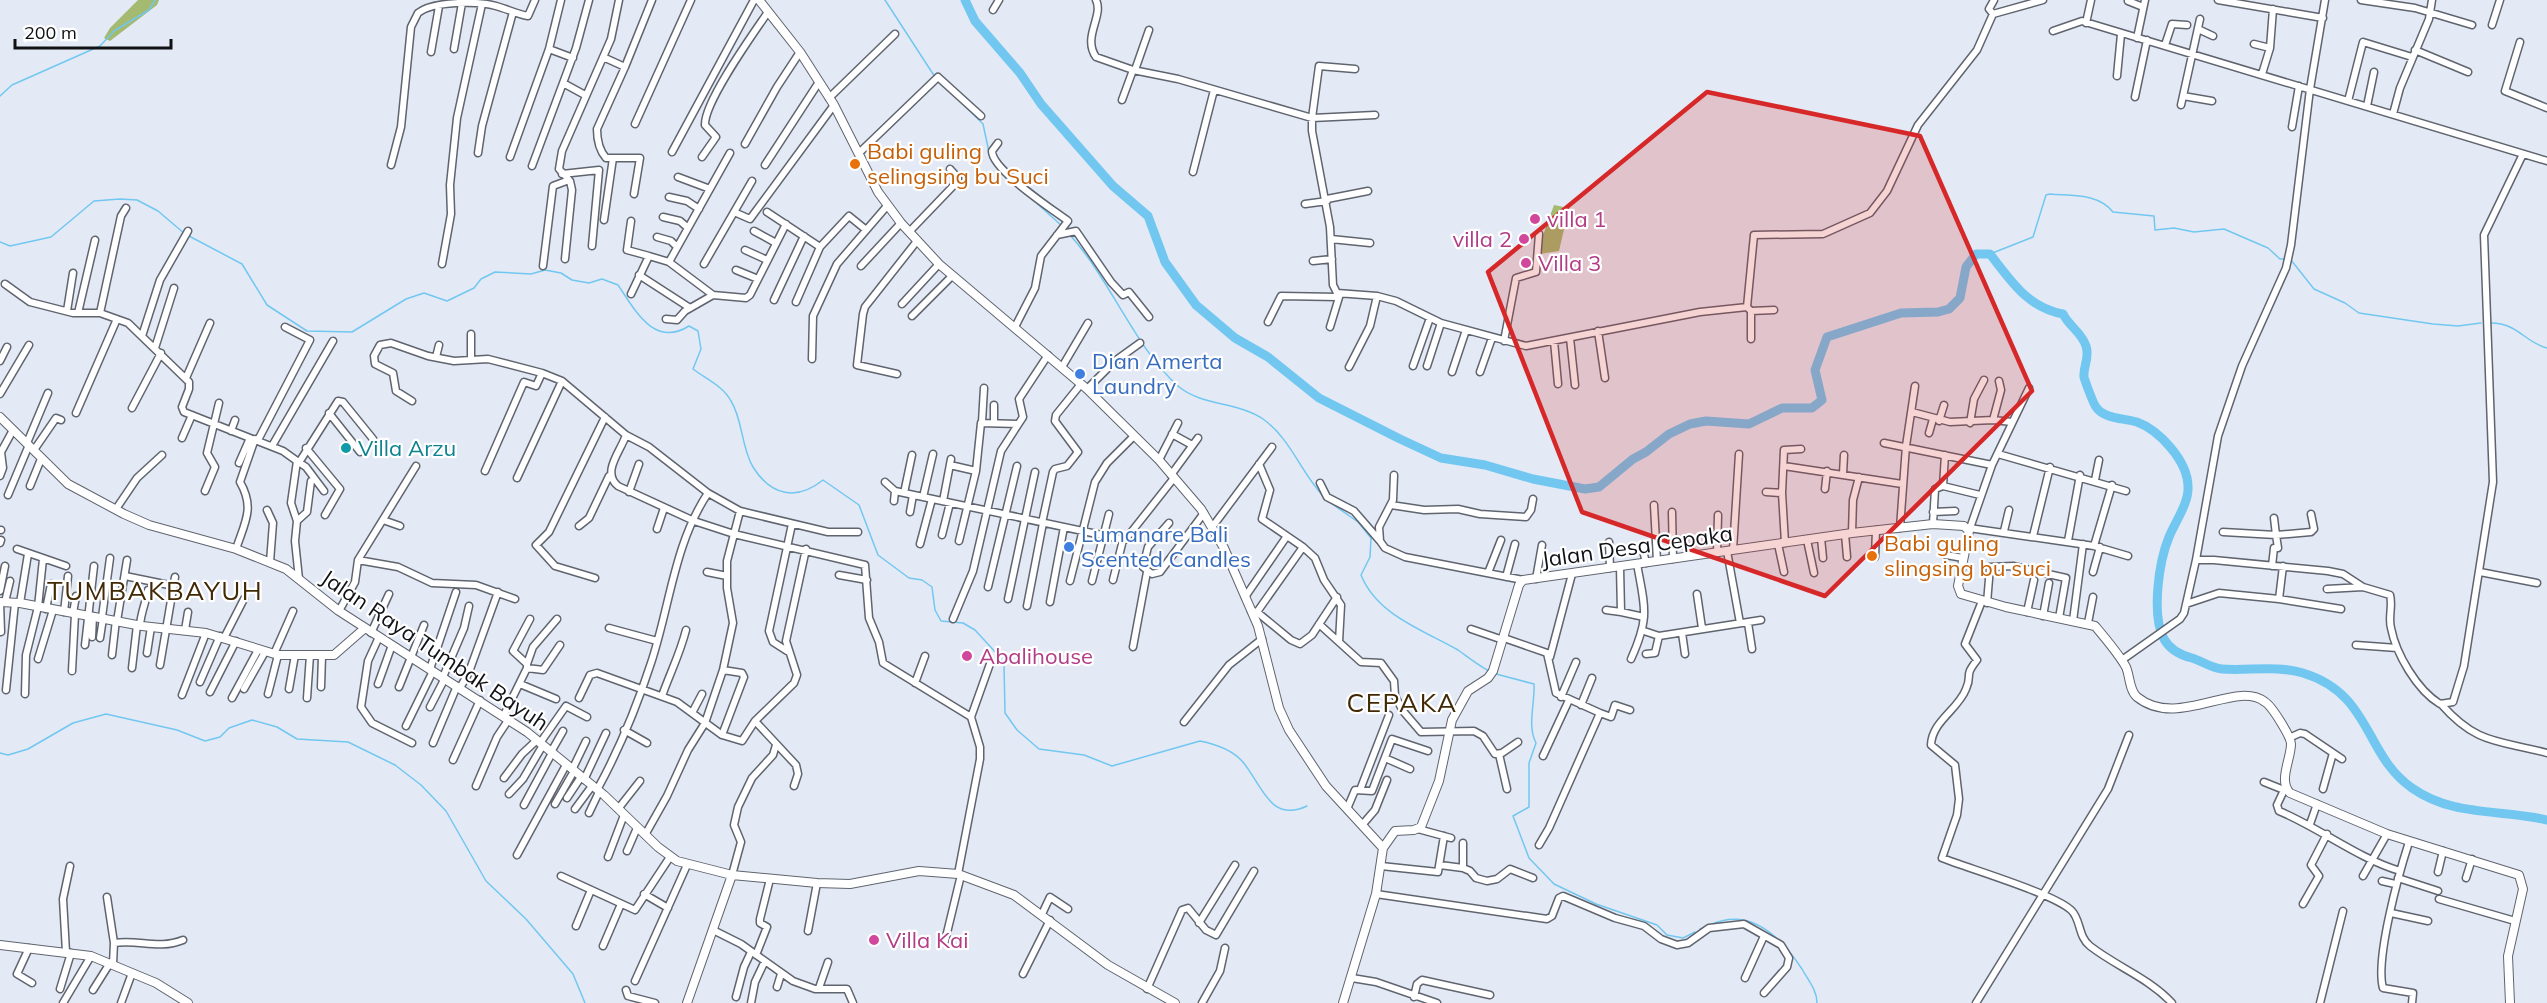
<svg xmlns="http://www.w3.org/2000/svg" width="2547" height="1003" font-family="Mulish,sans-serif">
	<rect width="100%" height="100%" fill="#e4eaf5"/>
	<!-- forest -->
	<path fill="#a3ba70" d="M138,0h21l-2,5 -47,36 -6,-3 6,-10z
		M1554,205l15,3 -10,43 -19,3 -2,-5z"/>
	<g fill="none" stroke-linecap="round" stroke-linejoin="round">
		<!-- stream -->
		<path stroke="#72c7f1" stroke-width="1.5" d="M885,0l50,77
			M0,96l12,-11 88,-39 14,-15 35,-21 6,-10
			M962,103l21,21 6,28
			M1032,199l30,27
			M1069,234c40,43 66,114 109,152 23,20 61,16 85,33 28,20 38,54 61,78
			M189,236l53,28 25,41 40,26 45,1 54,-33 18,-6 23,8 27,-13 7,-9 14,-7 36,2 14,-4 16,3 11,7 17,3 13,-4 16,6c17,25 36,63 71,41l9,5 3,18 -8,20c13,10 30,17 38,32 12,19 10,46 22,66 18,29 44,34 70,13l36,25 19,50 31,23 13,2 10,7 3,23 6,11 22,2 12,7 23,25 6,10 1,48 12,17 22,19 45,6 28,11 88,-25c15,3 31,8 42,20 19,21 27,63 65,45
			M0,242l10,4 41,-9 43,-36 26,-2 17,1 21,11 27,23
			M1990,254l43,-17 13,-42 4,-1c22,2 48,-1 63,18l41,4 1,14 19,-2 20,4 30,-3 44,19 12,11h7
			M2291,260l23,29 31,14 14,10 74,11 25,2 23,-3
			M2491,323c27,0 33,19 56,25
			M1328,501l30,21 13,16 -1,19 -9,18c16,40 62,55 97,75 10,7 20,15 31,21
			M1496,674l38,10c1,20 -7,42 2,59l-7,20v44l-16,9 16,42 25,26 42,20 61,21 10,10 16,3 12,-6
			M0,753l8,2 20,-6 45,-26 33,-9 71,16 28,11 15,-4 9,-9 23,-8 25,7 20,12 51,3 47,23 26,20 25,26 40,70 40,38 47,55 12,29
			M1710,925c40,-19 71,12 92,44 6,11 15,21 15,34
			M1700,929l5,-2"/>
		<!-- river -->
		<path stroke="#72c7f1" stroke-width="9" d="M965,0l10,21 45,52 21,31 72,82 35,30 17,46 31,43 39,33 33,19 51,41 81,41 41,19 44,7 48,14 52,10 14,-2 34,-28 13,-7 23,-18 21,-10 16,-3 43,3 33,-16h30l10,-8 -7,-30 12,-33 74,-24 37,-1 11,-3 11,-11 6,-31 10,-13h14c21,27 38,54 73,60 6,12 19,19 23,32 4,12 -3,20 -2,31 1,4 9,26 12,30 8,12 28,11 41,15 22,8 51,39 51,65 1,16 -13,35 -19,50 -10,24 -18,78 -5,102 6,11 16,16 28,19 10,3 19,10 30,11 27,2 54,-4 81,4 69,21 61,82 109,115 41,29 89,21 135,32"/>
		<defs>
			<path id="minor" d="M561,0l-12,49 24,9
				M1096,0c8,16 -14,37 0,57l37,13 45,9 134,39v13l18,96 3,58 4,8 40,3 19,5 45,22 85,23 174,-34 47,-5 4,4 23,-1
				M2218,0l105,18
				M2361,0l54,8 57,17
				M2128,1l15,6
				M993,10l6,-10
				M1993,14l-4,-5 5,-9
				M2086,23l5,-23
				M2492,25l8,-25
				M2198,29l15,7
				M2053,31l29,-10 465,140
				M2137,38l8,-38
				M2520,42l-15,49 42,17
				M2254,44l16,4
				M2165,45l7,-21 15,1
				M454,49l8,-46
				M2415,50l53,22
				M431,52l8,-46
				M603,57l22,10 -28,62c0,11 2,21 9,29h34l-6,36
				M625,67l27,-67
				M1355,69l-36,-3 -7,52 63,-3
				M1135,70l14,-40
				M2262,74l8,-26 3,-39
				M2117,76l4,-42
				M563,83l13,-35 13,-48
				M2183,96l29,5
				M2135,97l12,-57
				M829,98l66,-64
				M1122,100l11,-30
				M2348,101l15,-59 49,15
				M2181,105l19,-86
				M2367,106l7,-34
				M2393,114l7,-26 29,-69 3,-19
				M635,124l56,-124
				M2292,127l7,-41
				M998,143l-6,8c0,19 60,58 76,70l-27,35 -6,32 -20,39
				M745,144l32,-57 23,-35
				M672,152l82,-152
				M478,153l4,-27 31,-114
				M730,153l-61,109 44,33 33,3 4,-3 36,-71
				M859,153l79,-76 43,39
				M510,157l39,-108
				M702,157l14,-20 -11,-12c-1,-23 48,-91 63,-113
				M391,165l10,-38 10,-100 7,-14c15,-12 60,-12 78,-7 11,3 21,8 32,10l7,-16
				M765,165l54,-83
				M532,166l31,-83 22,12
				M1193,172l21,-82
				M562,174l37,-4 -7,76
				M678,177l32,12
				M669,197l18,4 12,8
				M1327,199l41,-8
				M1305,204l22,-3
				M734,212l16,7 84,-114
				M767,212l53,35
				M663,217l17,4 8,7
				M604,220l9,-62
				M631,221l-4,29 22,6
				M754,231l22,12
				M909,232l48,-50 1,-4 -8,-9
				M1057,235l19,-4 35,51 12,13 6,-3 20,25
				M657,237l14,4 6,6
				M1331,239l39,4
				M745,250l22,10
				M565,259l7,-69 -2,-9 -11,-12 3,-18 49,-112 8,-39
				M1313,261l19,-2
				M442,264l9,-50 -1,-29 7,-67 25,-114
				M704,264l48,-83
				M543,266l10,-80 16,-6
				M861,266l40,-43
				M736,270l22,9
				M639,275l51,33
				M5,284l25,18 43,11h27l28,10 61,59v7l-7,18 2,5 99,39 14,10 -6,42 6,18 -2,20 4,38
				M631,294l18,-38 20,6
				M774,300l30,-64
				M796,302l24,-55 29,-31 16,13
				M902,304l37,-40
				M1747,307l7,-72 69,-1 47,-21 17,-22 31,-66 59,-75 16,-36 50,-14
				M67,311l6,-38
				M1751,311v28
				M78,313l17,-73
				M100,313l21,-97 5,-8
				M912,316l40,-40
				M666,319l11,1 8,-9 28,-16
				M1268,322l13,-26 57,1
				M1330,327l10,-33
				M1598,331l7,47
				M471,334v26
				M142,336l18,-56 28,-49
				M1570,338l5,47
				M1504,341l12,-63 20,-6 3,-38
				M1554,341l4,43
				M155,348l19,-60
				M436,357l3,-12
				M812,359l1,-43 24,-52 50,-58
				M0,361l7,-14
				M1413,366l17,-48
				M1427,366l14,-43
				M1062,367l26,-44
				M1349,367l21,-41 7,-30
				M1452,372l14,-42
				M1480,372l12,-34
				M897,374l-40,-9 6,-51 2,-7 52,-66
				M186,378l24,-55
				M1087,389l28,-28 25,-18
				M0,394l29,-49
				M412,401l-16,-10 -3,-18 -18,-9 -1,-8 6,-11 11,-2 37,13 26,5 34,-2 54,14 20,8 64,54c-5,16 -25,37 -8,51l76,35 40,13 131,31 4,53 10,24 4,21 88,54 9,30v12l-22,115
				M132,408l29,-55
				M1912,412l38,10 43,-2 19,2
				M76,413l41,-94
				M329,413l31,39
				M1993,420l8,-30 -2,-9
				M1939,421l5,-16
				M982,422l2,-34
				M994,422v-17
				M1970,423l4,-24 10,-19
				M231,431l4,-11
				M1929,433l4,-14
				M1172,434l20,11
				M626,435l23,12 59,46 32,18 88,21h30
				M182,438l10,-23
				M258,440l52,-100 -25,-13
				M27,443l21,-50
				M1884,443l108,22
				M272,446l61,-105
				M306,448l34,41 -15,26
				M34,450l22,-32 5,2
				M1998,454l128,37
				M1945,455l-2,31 37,9
				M1159,460l19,-37
				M297,461l9,6 18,24
				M300,461l38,-60 5,1 30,37
				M239,463l11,-25
				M1259,464l11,26 -8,29 41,28 12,11 9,22 17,25 -2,37
				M950,465l26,6
				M1784,466l118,18
				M485,471l39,-89 12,4 6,-13
				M1843,474l1,-19
				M1171,475l27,-37
				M1394,475l-1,25 -14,27 1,14 5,7 20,9 118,23
				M0,476l3,-8 -2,-16 12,-22
				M517,478l45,-97
				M2095,480l4,-20
				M885,482l10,9 230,49 49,-62
				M1320,483l7,14 27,14 26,30
				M30,486l11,-27
				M1825,489l2,-18
				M205,491l10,-24 -8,-14 12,-50
				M629,492l10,-28
				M1766,492l16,1
				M904,493l8,-38
				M8,495l21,-50
				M923,497l10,-43
				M894,501l1,-10
				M943,501l8,-42
				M1391,505l33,5 34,-1 22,5 46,3 5,-7 2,-11
				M1654,505l3,56
				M116,509l21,-31 25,-23
				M267,510l6,13 -3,39
				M910,512l3,-17
				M1672,512l1,47
				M1933,512l22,-1
				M2274,518l2,17 35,-3 3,-3 -3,-15
				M383,520l17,6
				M297,521l10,-9 4,-31
				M1042,523l11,-51 2,-3 12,-3 11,-14 -23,-31 1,-6 25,-31
				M1169,523l-21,24 -5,20 9,7 8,-2 44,-59
				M1933,524l2,-35 8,-3
				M579,526l10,-8 20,-42
				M1213,526l59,-79
				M1900,528l6,-82 9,-60
				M1969,528l125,18 34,10
				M1970,528l22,-63 37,-77
				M657,529l7,-21
				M0,530h1
				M2004,531l5,-21
				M2223,532l53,3 2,13h-4l-2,18
				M1852,533l1,-33 6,-23
				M1845,534l2,23
				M942,535l8,-32
				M2033,536l17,-69
				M1821,538l2,20
				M1807,540l7,33
				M959,541l17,-70 5,-48 37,1
				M2068,541l12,-66
				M1609,542l1,26
				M0,543l1,-3
				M1785,543l-3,-50 2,-43 17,-1
				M920,544l12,-45
				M1778,544l6,28
				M1642,546l4,17
				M2094,546l18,-61
				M17,549l49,17
				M236,549c9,-27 19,-41 4,-67l15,-43
				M1733,550l6,-96
				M1727,551l13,72
				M1717,553l1,-38
				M1946,555l17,3
				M1875,557l1,-27
				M358,560l40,7 34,16 44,2 39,14
				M2196,560l22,-124 24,-70 44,-98 5,-23 19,-156 15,-89
				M1620,567l1,45 23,5
				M707,572l20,4
				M2093,572l7,-25
				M2480,572l57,11
				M1488,573l13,-33
				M839,575l28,5
				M125,576l49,10
				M1506,577l9,-33
				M595,578l-40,-12 -19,-21 13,-13 56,-115
				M1536,579l6,-34
				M1113,580l10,-40
				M1070,581l25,-99 12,-19 27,-27
				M1092,581l17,-67
				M988,587l29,-121
				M2327,589l36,-2
				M0,591l5,-25
				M1697,594l5,34
				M1245,597l42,-61
				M1008,599l27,-127
				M2279,599l4,-33
				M1982,601l-17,43 12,16c-14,18 -4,13 -11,29 -8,21 -34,32 -35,56l24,20 4,34 -2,16 -15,43c28,11 110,35 129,52 10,9 7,27 19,36 27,21 59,32 82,57
				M0,602l1,30
				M5,602l5,-21
				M1050,602l14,-75
				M20,603l8,-49
				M1987,603l3,-36 23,-1 53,12 -7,40
				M2186,604l33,-11 60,6 62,10
				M1027,606l16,-83
				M46,609l5,-25
				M1606,610l15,2
				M339,611l16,-29 3,-22 58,-94
				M1251,611l6,1 34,28 9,4 12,-9 25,-38
				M64,612l4,-36
				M1257,612l46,-65
				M2027,612l7,-32
				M73,613l3,-17
				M2043,616l6,-33
				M102,617l8,-59
				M953,619l20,-48 28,-120 22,-34 -4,-18 29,-44
				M117,621l10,-61
				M2073,621l10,-77
				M1748,623l4,26
				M2088,623l5,-26
				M1319,624l42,38 20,1 13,18 1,15 8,15 18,21 53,-1 9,5 12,18 7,-1 16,-11
				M140,625c1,-13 6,-23 8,-35
				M609,628l48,13
				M1471,629l32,11
				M185,630l3,-18
				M1644,631l15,5 102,-16
				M371,633l18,-39
				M1682,633l3,21
				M92,637l1,-21
				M379,637l-11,24 -7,46 11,16 40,20
				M100,638l3,-20
				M224,638l20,-39
				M1504,638l43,15 9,40 44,20 -51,115 -10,17
				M85,645l9,-79
				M2356,645l41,3
				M1133,647l14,-75
				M787,651l-14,-9 -4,-11 23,-107
				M147,653l4,-26
				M274,654l19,-43
				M1646,654l9,-1 4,-17
				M112,655l4,-35
				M1550,657l22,-83
				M38,659l15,-49
				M1631,659c19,-42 14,-51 6,-95
				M2122,660l58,-41 4,-6 12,-53h18l114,11 15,3 20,13 27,8c3,11 -2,22 1,33 5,26 26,62 49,76l13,-2 11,-36 29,-184 -9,-247 39,-81
				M527,664l6,-17 24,-28
				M160,665l15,-88
				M132,668l5,-43
				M527,668l16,2 17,-25
				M430,669l26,-77
				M72,671l3,-57
				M443,677l21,-49 5,-22
				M200,682l20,-46
				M915,683l10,-27
				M378,684l14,-39
				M520,684l36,15
				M321,687l1,-31
				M399,687l25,-62
				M460,688l9,-16 29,-80
				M244,689l21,-37
				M289,689l6,-34
				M6,690l9,-87
				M210,692l26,-51
				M25,694l1,-39 12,-48 5,-48
				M268,694l10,-39
				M182,695l24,-62
				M662,696c8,-23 18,-42 24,-66
				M1561,697l15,-35
				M232,698l26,-48
				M307,698l3,-43
				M579,698l11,-23 7,-2 80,29 45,33 20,6 13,-20 39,-38 3,-8 -11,-34 20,-92
				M2441,704c36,41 57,36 106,49
				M1581,705l11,-27
				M430,707l15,-29
				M692,713l10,-19
				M1600,713l11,4 4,-12 15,5
				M504,715l23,-47v-4l-14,-13 17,-32
				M971,717l20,-56
				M755,721l41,44 2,9 -4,12
				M1184,722l45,-57 33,-26
				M406,726l27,-55
				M624,730l23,13
				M722,735l22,-58 -2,-4 -19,-3
				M2289,738l11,-5 5,1 37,25
				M433,743l24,-57
				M540,743l26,-37 21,11
				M551,752l12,-21
				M1499,754l8,35
				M1543,756l26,-56
				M1385,758l25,11
				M453,760l27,-60
				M572,770l14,-29
				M504,778l18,-24 15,-14
				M584,780l22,-47
				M2264,782l20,8
				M476,786l21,-49 12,-18
				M2285,788l-8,17 2,6c41,17 78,47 121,60
				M2323,789l10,-36
				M597,790c22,-40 40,-84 54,-127 19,-57 23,-119 57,-170
				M1360,790l29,-75
				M509,794l14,-15 20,-34
				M567,798l14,-21
				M555,804l19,-33
				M524,805l28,-52
				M575,809l17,-23
				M618,809l22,-28
				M1347,809l8,-19 17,1 20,-52 36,12
				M589,813l10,-21
				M1363,824l12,-14 12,-30
				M2310,824l7,-20
				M1418,829l33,9
				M645,835l22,-39 21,-46 17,-27 18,-53 10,-47 -6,-35v-27l13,-50
				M2409,842c-10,31 -34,117 -26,146l30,5 -1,10
				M627,851l10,-23
				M517,855l49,-90
				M608,857l16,-42
				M1440,865l23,3 7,3 6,7 11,3 10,-2 13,-10 23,9
				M1381,866l57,6 6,-36
				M1463,868v-25
				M2438,872l5,-21
				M732,875l9,-33 -7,-17 4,-18 14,-29 21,-23 3,-10
				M561,876l74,34 35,-53
				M2363,876l24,-42
				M2398,878l40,13
				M2466,878l6,-19
				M2382,881l13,3
				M644,894l24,14
				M1376,894l171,25 5,-3 7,-18 4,-2 52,22 29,8 17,13 16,6 11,-2 21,-15 35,-4 37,21 8,13 -2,9 -23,26
				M107,897l7,46 -1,21
				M2439,899l76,22
				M2303,904l16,-28 -8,-11 16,-31
				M2391,913l37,8
				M1042,914l8,-17 18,12
				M1199,923l36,-58
				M576,926l15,-36
				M713,930l28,14 52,37 22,8h32l6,14
				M808,931l9,-48
				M945,941l16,-66
				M114,943c25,-4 44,7 69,-3
				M603,946l18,-42
				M29,948l-12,26 15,9
				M66,952l-3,-53 7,-33
				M756,955l11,-28 -7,-4v-4l10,-40
				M1023,974l27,-54
				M1352,978l24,4 61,21
				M1745,978l19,-42
				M635,981l52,-116
				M777,987l4,-13
				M819,988l9,-26
				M60,989l11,-36
				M1147,989l35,-79 6,-2 18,22 10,5 38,-64
				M93,990l17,-27
				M626,990l2,6 27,7
				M736,997l8,-30 7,-15
				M1414,997l3,-13 5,-4 68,15
				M63,1003l28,-47
				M121,1003l11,-30
				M751,1003l4,-21 9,-19
				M1202,1003l18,-32 5,-23
				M1976,1003l132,-214 21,-54
				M2320,1003l23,-92"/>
			<path id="tertiary" d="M759,0l41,52 34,53 44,87 23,31 38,41 148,125 72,71 42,49 23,39 34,78 21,82 10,22 37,56 57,62 -7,46 -33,109
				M0,417l68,67 56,30 25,11 87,24 50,20 53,42 188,121 77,63 54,52 19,14 55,14 85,8 33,1 69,-13 39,3 56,21 94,70 67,38
				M0,602l20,1 122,23 64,7 72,22h56l31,-27
				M1383,848l12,-17 19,-1 7,-3 18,-46 13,-61 16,-29 20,-13 5,-7 26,-86 4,-5 329,-47 81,-9 31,2 5,5 -11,55 3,8 45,13 89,19c11,13 23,27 31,41 4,9 3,23 11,30 41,33 99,-18 128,5 7,4 26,35 26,42 0,15 -13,37 -1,49l97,41 132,41 4,14 -15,67 2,47
				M0,945l91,11 65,27 32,20
				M687,1003l45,-128"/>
		</defs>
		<!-- minor casing -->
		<use href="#minor" stroke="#5f646e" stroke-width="9"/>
		<!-- tertiary casing -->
		<use href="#tertiary" stroke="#5f646e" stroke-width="10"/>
		<!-- minor -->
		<use href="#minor" stroke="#fff" stroke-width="6"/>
		<!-- tertiary -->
		<use href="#tertiary" stroke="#fff" stroke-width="8"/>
	</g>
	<!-- marked area -->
	<path fill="#d62828" fill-opacity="0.2" stroke="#d62828" stroke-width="4.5" stroke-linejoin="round" d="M1707,92l213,44 112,255 -207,205 -243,-84 -94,-240z"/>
	<!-- markers -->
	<g fill="#e8710a" stroke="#fff" stroke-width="2">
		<circle cx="855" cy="164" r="6"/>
		<circle cx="1872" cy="556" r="6"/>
	</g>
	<g fill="#d1479c" stroke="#fff" stroke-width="2">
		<circle cx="1535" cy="219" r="6"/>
		<circle cx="1524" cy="239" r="6"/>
		<circle cx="1526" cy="263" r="6"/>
		<circle cx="967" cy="656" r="6"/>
		<circle cx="874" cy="940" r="6"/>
	</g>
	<g fill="#3f7fe0" stroke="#fff" stroke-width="2">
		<circle cx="1080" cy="374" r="6"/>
		<circle cx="1069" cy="547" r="6"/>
	</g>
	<circle fill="#0f9aa8" stroke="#fff" stroke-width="2" cx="346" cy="448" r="6"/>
	<g text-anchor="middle" stroke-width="4.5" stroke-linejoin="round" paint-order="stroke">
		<!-- food labels -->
		<g font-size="22" fill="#c56008" stroke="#fff" text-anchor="start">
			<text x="867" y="159">Babi guling<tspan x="867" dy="25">selingsing bu Suci</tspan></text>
			<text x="1884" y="551">Babi guling<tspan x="1884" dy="25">slingsing bu suci</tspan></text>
		</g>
		<!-- hotel labels -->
		<g font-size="22" fill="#b23c85" stroke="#fff" text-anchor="start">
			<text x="1547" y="227">villa 1</text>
			<text x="1512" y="247" text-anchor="end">villa 2</text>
			<text x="1538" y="271">Villa 3</text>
			<text x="979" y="664">Abalihouse</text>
			<text x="886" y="948">Villa Kai</text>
		</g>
		<!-- shop labels -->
		<g font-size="22" fill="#366cbe" stroke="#fff" text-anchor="start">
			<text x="1092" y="369">Dian Amerta<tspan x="1092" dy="25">Laundry</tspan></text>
			<text x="1081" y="542">Lumanare Bali<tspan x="1081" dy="25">Scented Candles</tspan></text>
		</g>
		<!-- culture labels -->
		<g font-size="22" fill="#0d838f" stroke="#fff" text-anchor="start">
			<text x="358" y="456">Villa Arzu</text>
		</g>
		<!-- street labels -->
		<g font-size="22" fill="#101115" stroke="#fff">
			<text transform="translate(1637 546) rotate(-8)" y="8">Jalan Desa Cepaka</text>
			<text transform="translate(435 650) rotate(34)" y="8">Jalan Raya Tumbak Bayuh</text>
		</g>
		<!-- quarter labels -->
		<g font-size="26" letter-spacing="1.5" fill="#412905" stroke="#fff">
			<text x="155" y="600">TUMBAKBAYUH</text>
			<text x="1402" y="712">CEPAKA</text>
		</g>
	</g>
	<!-- scale -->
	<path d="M15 39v9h156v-9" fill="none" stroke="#101115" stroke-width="3"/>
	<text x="24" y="39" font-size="18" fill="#101115" stroke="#ffffff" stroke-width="4.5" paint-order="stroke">200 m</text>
</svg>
